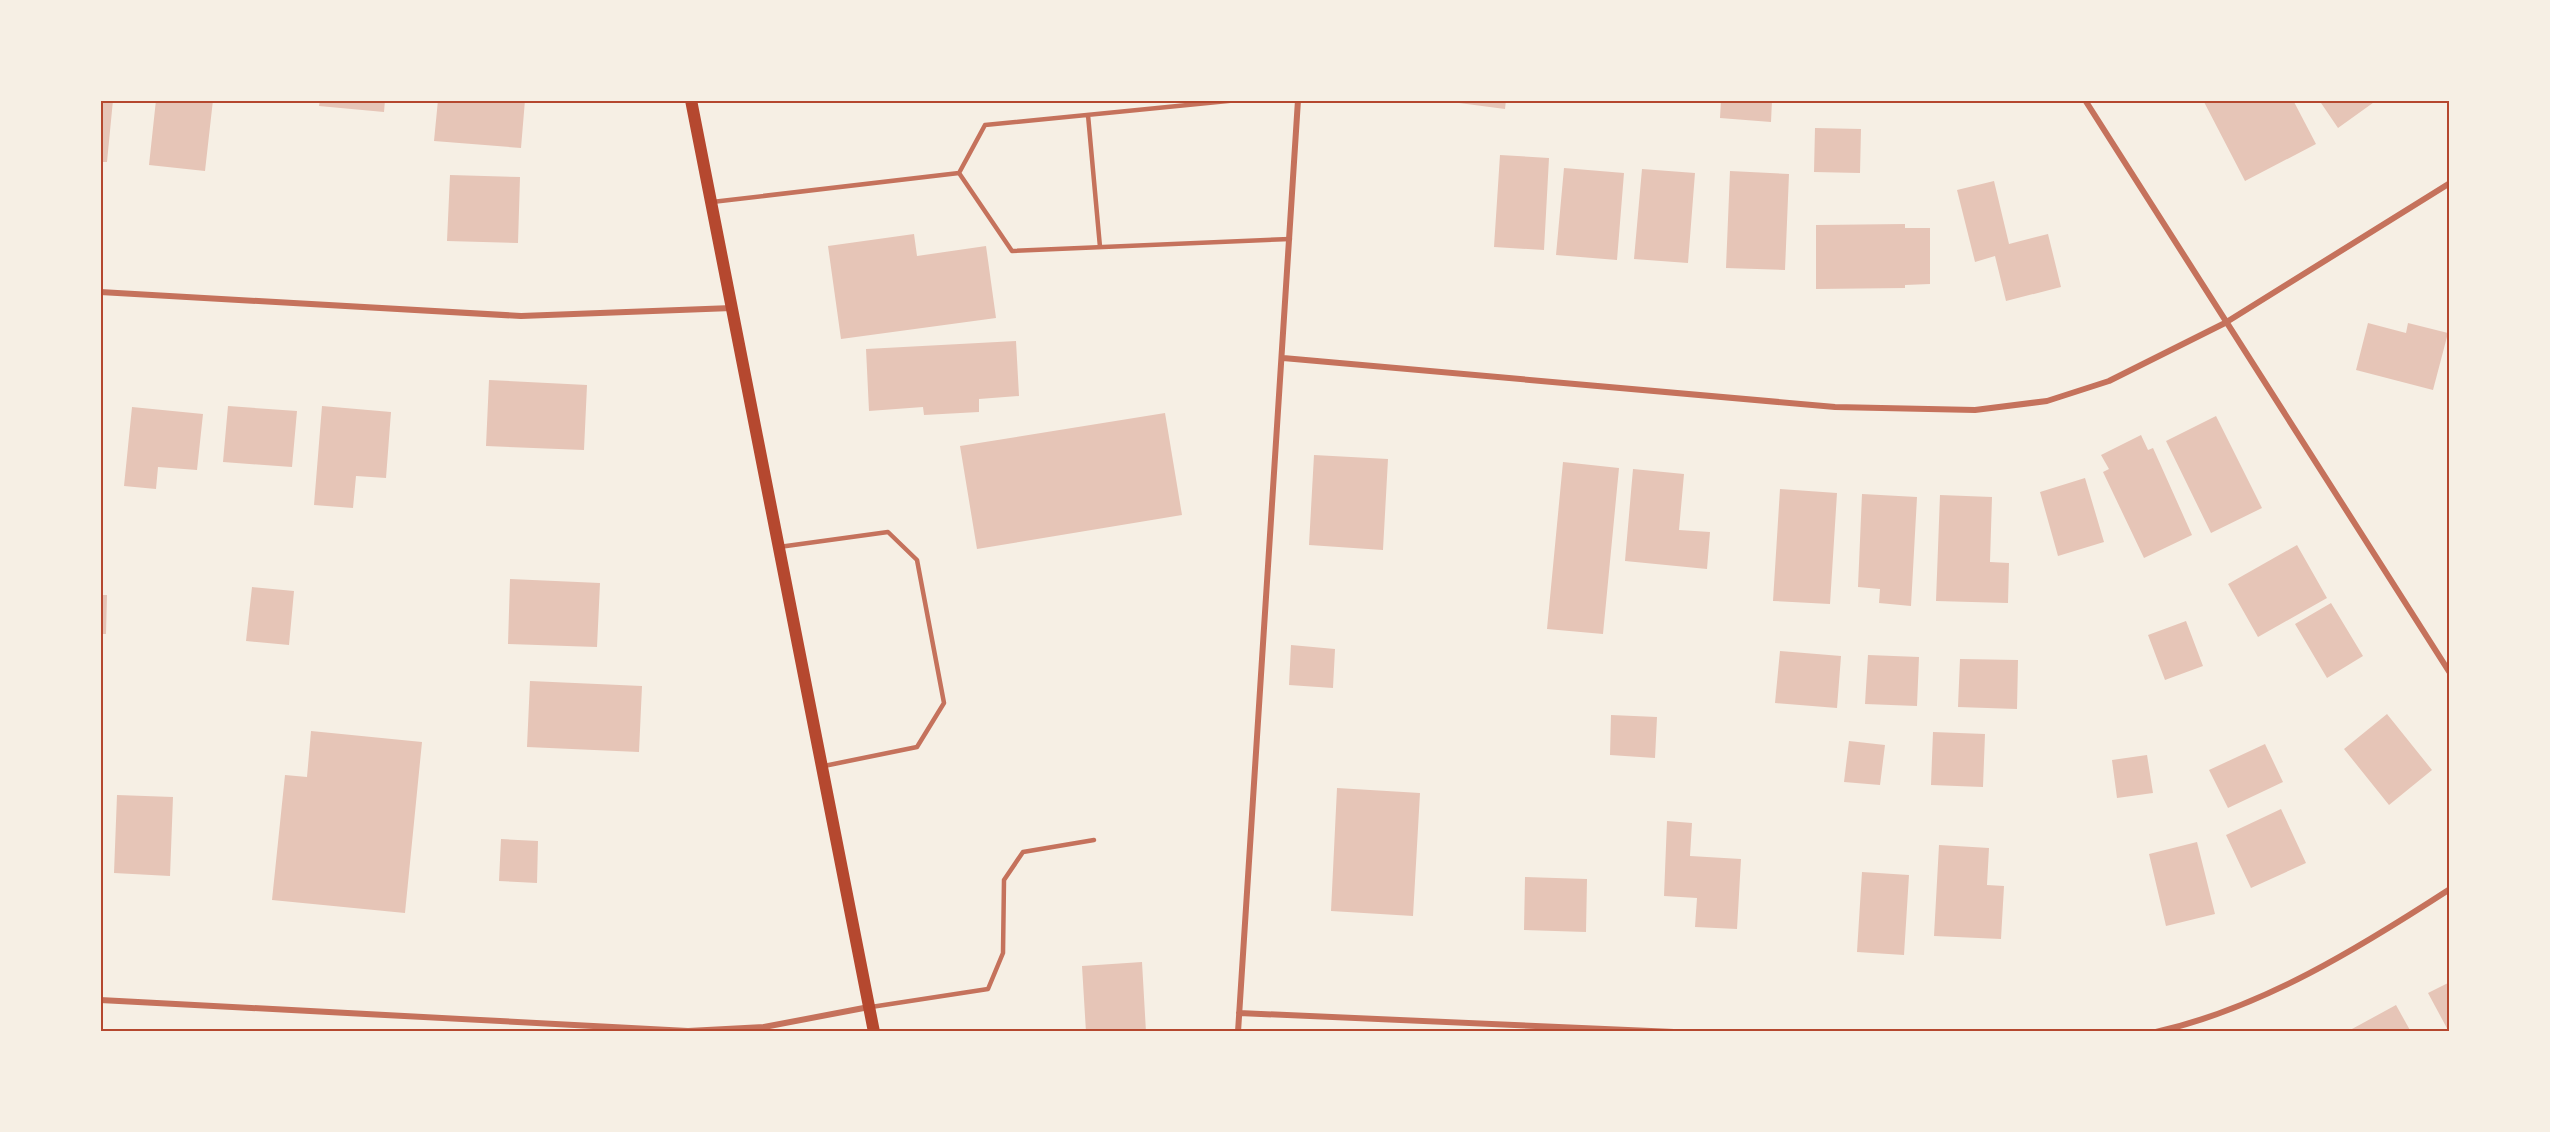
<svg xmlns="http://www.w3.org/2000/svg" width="2550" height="1132" font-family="Ubuntu,sans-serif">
	<rect width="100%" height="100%" fill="#f6efe4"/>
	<!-- building -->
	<path fill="#e6c5b7" d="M100,100h13l-6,62h-7z
		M156,100h57l-8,71 -56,-6z
		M320,100h65l-1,12 -65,-6z
		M438,100h87l-4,48 -87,-7z
		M1436,100h70l-1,9z
		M1721,100h51l-1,22 -51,-4z
		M2203,100h90l23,44 -71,37z
		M2319,100h58l-39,28z
		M1815,128l46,1 -1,44 -46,-1z
		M1500,155l49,3 -5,92 -50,-3z
		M1564,168l60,5 -7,87 -61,-5z
		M1642,169l53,4 -7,90 -54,-4z
		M1730,171l59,3 -4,96 -59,-2z
		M450,175l70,2 -2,66 -71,-2z
		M1994,181l15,63 39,-10 13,53 -55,14 -11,-45 -20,6 -18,-72z
		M1905,224v4h25v56l-25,1v3l-89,1v-64z
		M914,234l3,22 69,-10 10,72 -155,21 -13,-93z
		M2368,323l38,10 2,-10 40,10 -15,57 -77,-20z
		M1016,341l3,55 -40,3v13l-55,3 -1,-8 -54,4 -3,-62z
		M489,380l98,5 -3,65 -98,-4z
		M228,406l69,5 -5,56 -69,-5z
		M322,406l69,6 -5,66 -30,-2 -3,32 -39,-3z
		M132,407l71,7 -6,56 -39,-3 -2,22 -32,-3z
		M1165,413l17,102 -205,34 -17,-103z
		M2216,416l46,92 -51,25 -45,-92z
		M2141,435l7,15 5,-2 39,87 -48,23 -41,-86 6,-3 -8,-14z
		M1314,455l74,4 -5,91 -74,-5z
		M1563,462l56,6 -16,166 -56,-5z
		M1633,469l51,5 -5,56 31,2 -3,37 -82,-8z
		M2085,478l19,64 -46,14 -18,-64z
		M1780,489l57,4 -7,111 -57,-3z
		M1862,494l55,3 -6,109 -32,-3 1,-14 -22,-2z
		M1940,495l52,2 -2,65 19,1 -1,40 -72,-2z
		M2297,545l30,53 -69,39 -30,-53z
		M510,579l90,4 -3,64 -89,-3z
		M252,587l42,4 -5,54 -43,-4z
		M100,595h7l-1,39h-6z
		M2331,603l32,53 -36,22 -32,-54z
		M2186,621l17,45 -38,14 -17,-45z
		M1291,645l44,4 -2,39 -44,-3z
		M1780,651l61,5 -4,52 -62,-5z
		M1868,655l51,2 -2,49 -52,-2z
		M1960,659l58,1 -1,49 -59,-2z
		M530,681l112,5 -3,66 -112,-5z
		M2387,714l45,56 -43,35 -45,-56z
		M1611,715l46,2 -2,41 -45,-3z
		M311,731l111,11 -17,171 -133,-13 13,-125 22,2z
		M1933,732l52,2 -2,53 -52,-2z
		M1849,741l36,4 -5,40 -36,-3z
		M2265,744l18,38 -55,26 -19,-38z
		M2147,755l6,38 -36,5 -5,-38z
		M1337,788l83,5 -7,123 -82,-5z
		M117,795l56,2 -3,79 -56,-3z
		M2281,809l25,54 -55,25 -25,-53z
		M1667,821l25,2 -2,33 51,3 -4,70 -42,-2 2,-29 -33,-2z
		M501,839l37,2 -1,42 -38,-2z
		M2197,842l18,72 -49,12 -17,-72z
		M1939,845l50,3 -2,37 17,1 -3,53 -67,-3z
		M1862,872l47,3 -5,80 -47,-3z
		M1525,877l62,2 -1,53 -62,-2z
		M1142,962l4,70h-60l-4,-66z
		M2450,982v50h-1l-21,-39z
		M2396,1005l15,27h-58l-1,-3z"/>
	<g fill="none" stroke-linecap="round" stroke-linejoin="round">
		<!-- service -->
		<path stroke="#c5725c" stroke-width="4.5" d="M1088,115l12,132
			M959,173l53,78 278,-12
			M712,202l247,-29 26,-48 253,-25
			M779,547l109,-15 29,28 27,143 -27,44 -93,19
			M871,1007l117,-18 15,-36 1,-73 19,-28 71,-12"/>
		<!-- minor -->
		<path stroke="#c5725c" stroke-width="6" d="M2085,100l365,573
			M100,292l421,24 211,-8
			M1283,358l552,49 140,3 72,-9 62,-20 116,-58 225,-140
			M100,1000l588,31 76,-4 105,-20
			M1239,1013l435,19
			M1238,1032l60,-932
			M2156,1032c106,-24 203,-84 294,-143"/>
		<!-- secondary -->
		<path stroke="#b5482f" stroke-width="12" d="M691,100l183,932"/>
	</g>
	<!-- border -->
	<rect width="2550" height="1132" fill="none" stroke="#f6efe4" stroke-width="204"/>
	<rect x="102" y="102" width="2346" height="928" fill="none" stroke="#b5482f" stroke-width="2"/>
</svg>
